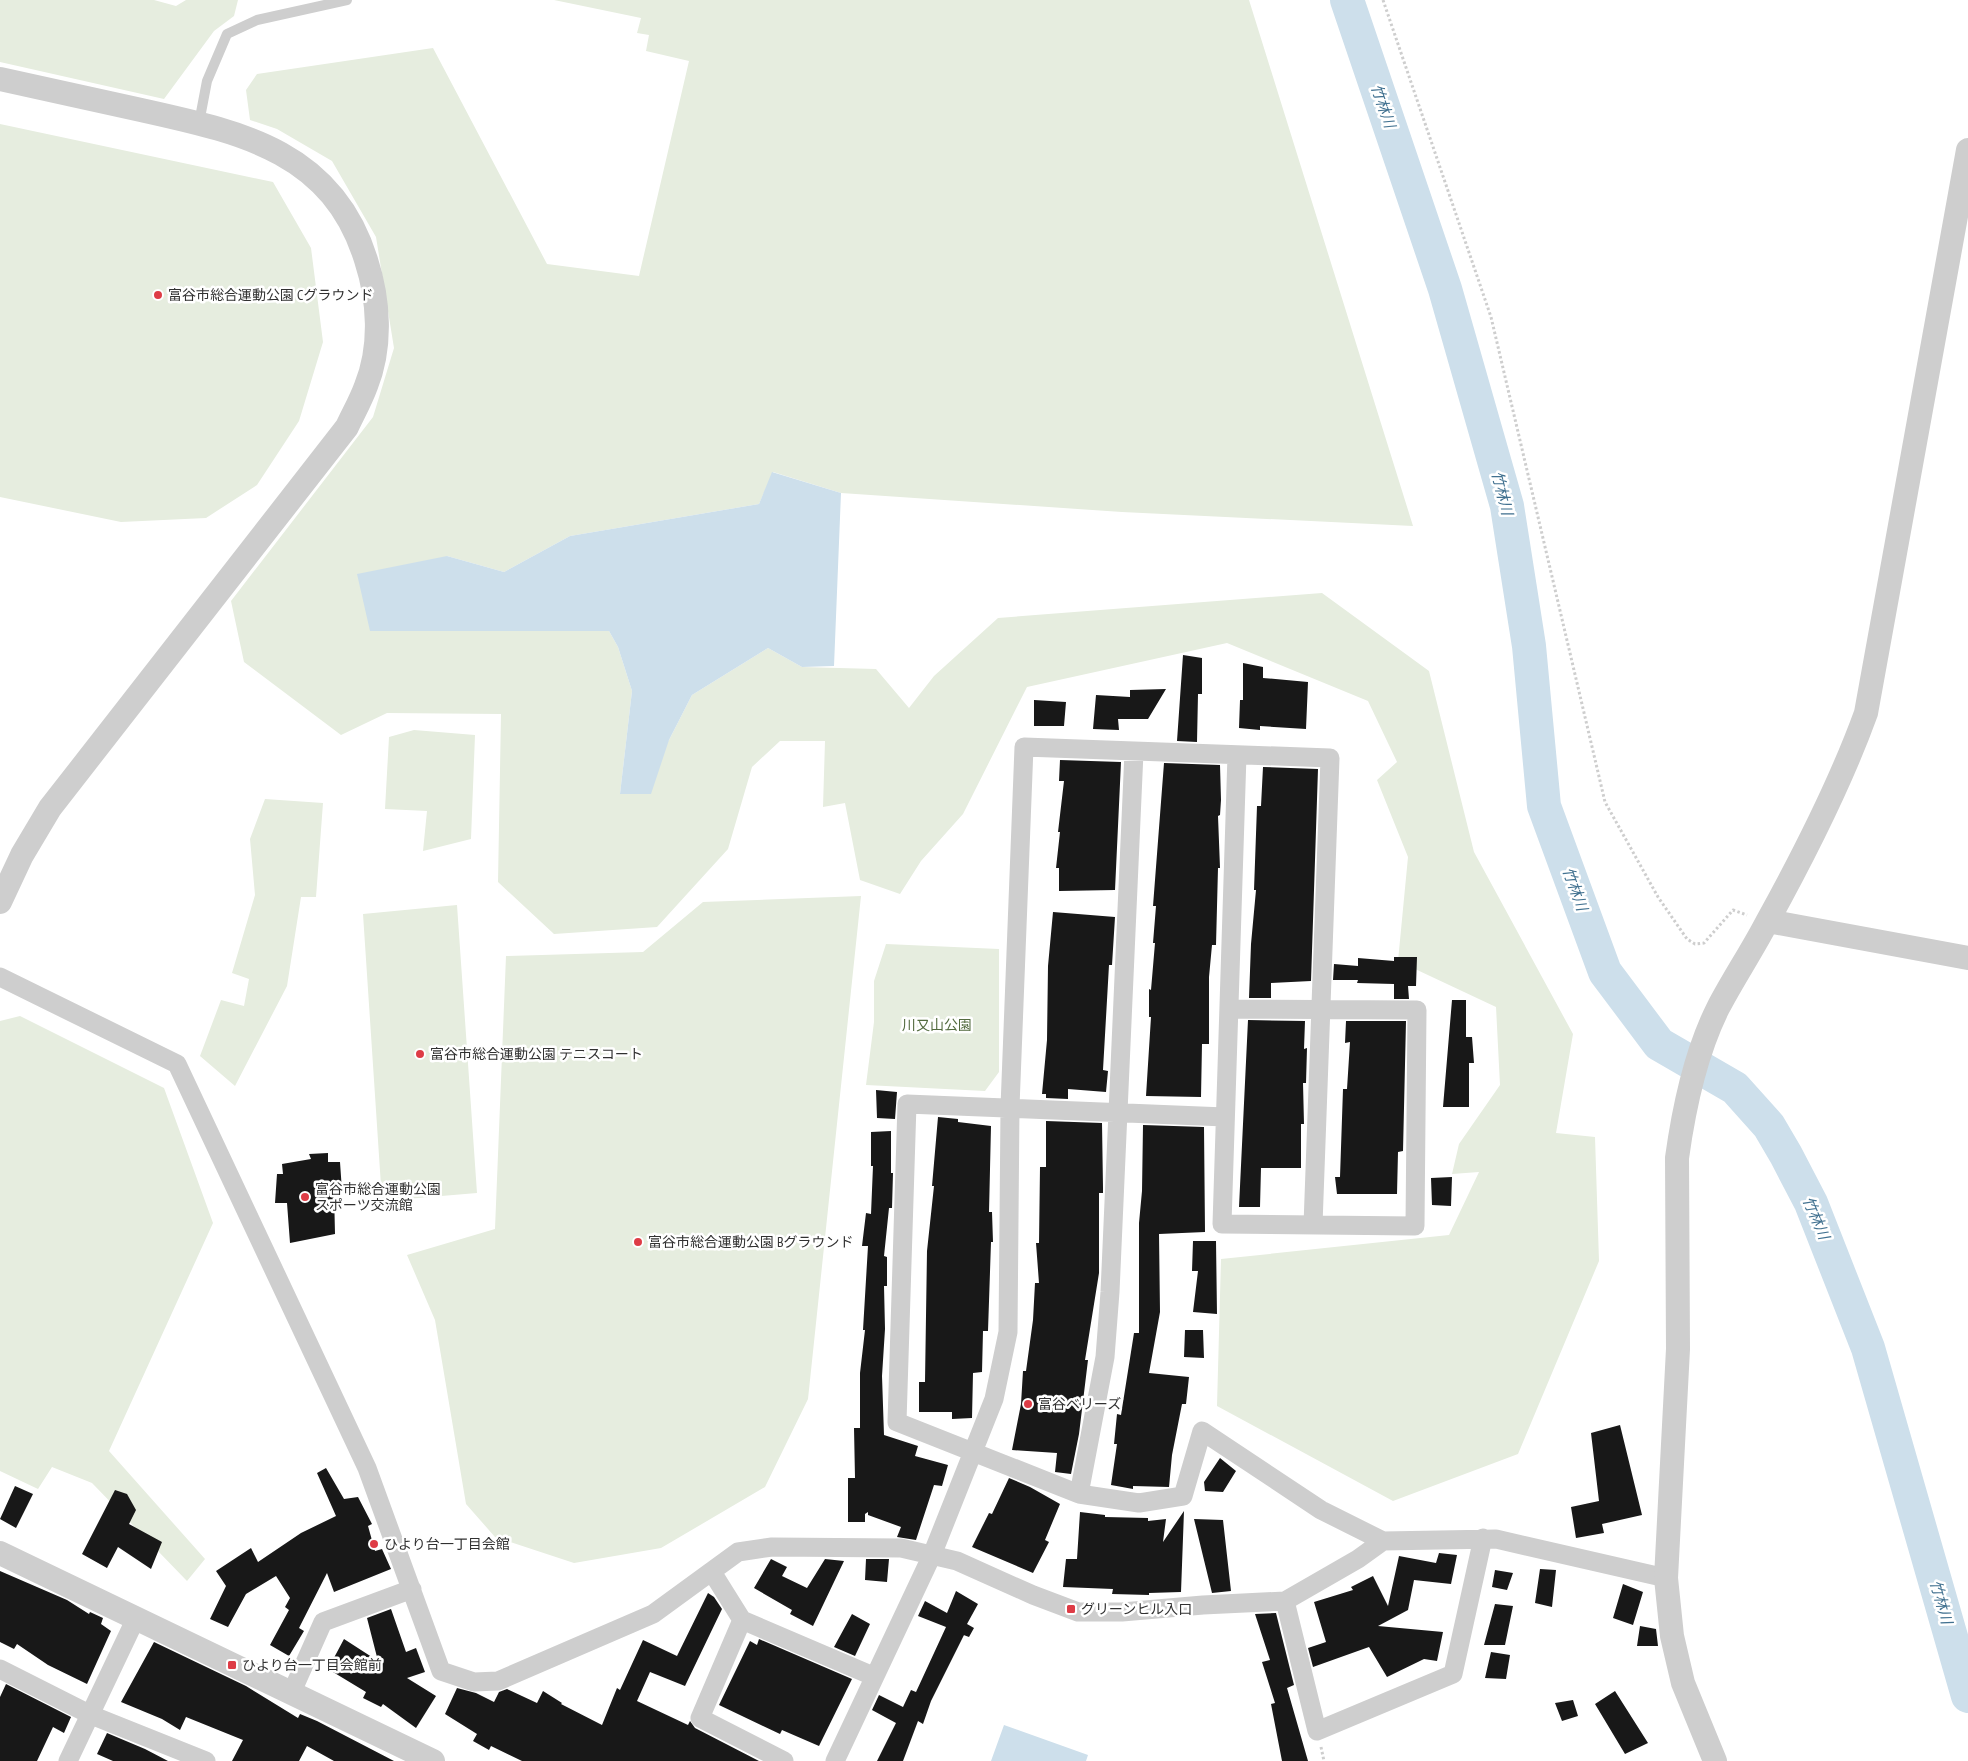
<svg xmlns="http://www.w3.org/2000/svg" width="1968" height="1761" font-family="'PT Sans Narrow','Noto Sans JP',sans-serif">
	<rect width="100%" height="100%" fill="#fff"/>
	<!-- green -->
	<path fill="#e6eddf" d="M0,0h154l22,6 10,-6h52l-4,16 -20,15 -50,68 -164,-37z
		M554,0h695l164,526 -291,-14 -281,-19 -68,-21 -14,32 -189,32 -66,36 -57,-16 -77,75h239l9,16 14,44 -12,103 49,-54 23,-45 76,-47 34,19 74,2 33,39 25,-32 64,-58 324,-25 107,78 45,181 99,182 -17,99 39,4 4,124 -81,193 -125,47 -176,-95 4,-147 228,-24 30,-63 -27,2 7,-30 41,-59 -4,-78 -98,-46 10,-104 -31,-77 20,-18 -29,-61 -141,-58 -200,44 -64,127 -42,47 -21,33 -40,-14 -15,-77 -22,4 2,-66h-45l-28,26 -24,82 -71,78 -103,7 -56,-52 3,-168 -114,-1 -46,22 -97,-73 -13,-61 142,-184 21,-69 -18,-111 -44,-76 -55,-32 -27,-9 -4,-30 11,-16 176,-26 114,216 92,12 50,-215 -43,-10 3,-16 -12,-2 4,-15z
		M0,124l273,58 38,66 12,94 -24,79 -42,64 -51,33 -85,4 -121,-25z
		M414,730l61,5 -4,104 -48,12 4,-40 -42,-2 4,-72z
		M265,799l58,4 -7,94h-15l-14,89 -52,100 -35,-30 21,-56 23,6 5,-27 -17,-6 23,-78 -5,-56z
		M861,896l-53,503 -43,88 -104,61 -87,15 -79,-26 -29,-33 -31,-184 -28,-65 88,-26 11,-273 137,-4 60,-50z
		M457,905l20,288 -95,8 -19,-287z
		M886,944l113,5v123l-14,19 -119,-6 8,-63v-41z
		M20,1016l144,72 49,135 -104,228 96,108 -18,22 -95,-98 -40,-16 -14,22 -38,-18v-450z"/>
	<!-- water -->
	<path fill="#cddfeb" d="M772,472l69,21 -7,173 -32,1 -34,-19 -76,47 -23,45 -18,54h-31l12,-103 -14,-44 -9,-16h-239l-13,-57 90,-18 57,16 66,-36 189,-32z
		M1004,1725l84,30 -2,6h-95z"/>
	<g fill="none" stroke-linecap="round" stroke-linejoin="round">
		<!-- river -->
		<path stroke="#cddfeb" stroke-width="34" d="M1347,0l98,289 62,217 22,140 15,160 61,166 54,72 76,44 34,38 17,29 25,48 57,145 100,348"/>
	</g>
	<!-- building -->
	<path fill="#181818" d="M1183,655l19,3v36h-4l-1,48 -20,-1z
		M1243,663l20,4v11l45,4 -2,47 -46,-3v4l-21,-2 1,-28h3z
		M1166,689l-18,30h-30l1,11 -26,-1 3,-34 34,2v-7z
		M1034,700l32,2 -2,24h-30z
		M1060,760l61,2 -6,128 -56,1v-23h-3l4,-36h-2l6,-51h-5z
		M1164,763l56,2 1,35 -1,15 -2,1 2,52h-2l-2,77h-4l-3,32v67h-7l-1,53 -55,-1 5,-79h-2v-28l2,1 4,-47h-2l3,-37h-3z
		M1263,767l55,2 -7,212 -40,2v15h-22l2,-54 5,-54h-2l3,-84h4z
		M1053,912l62,5 -3,48h-3l-6,105 5,1 -2,21 -38,-3v10l-22,-1v-4h-4l5,-54 1,-74z
		M1394,957h23l-1,29h-8l1,13h-15v-15l-37,-1 1,-3h-25l1,-16 24,2v-8l36,3z
		M1452,1000h14v37h6l2,26h-5v44h-26z
		M1248,1020l57,1 -1,28 3,-1 -1,35h-3l1,41h-3v44h-40l-1,39h-21z
		M1346,1021h60l-3,130 -5,1 -1,42h-60l-2,-17h5l3,-88h4l3,-47 -5,1z
		M876,1090l21,2 -2,27 -18,-1z
		M938,1117l20,2v3l33,4 -2,86h3l1,30h-2l-3,89h-5l-1,41 -9,1 -1,45 -20,1v-7h-33v-30h6l2,-131 7,-65h-2z
		M1046,1121l56,2 1,65v5h-4v80l-14,87h3l-9,74 -8,40 -16,-2 2,-19 -45,-3 9,-46 2,-33h3l7,-51 2,-37h4l-3,-40h3l1,-76h6z
		M1143,1125l61,2 1,105 -46,2 1,78 -11,61 40,4 -3,27h-4l-10,51 -3,32 -36,-1v3l-22,-4 6,-41h-3l3,-30 4,1 13,-82h5v-110l3,-32z
		M891,1131v42h2l-1,35h-3l-5,48 3,1v29h-3l1,43 -3,47 2,59 34,11 -3,10 33,9 -6,21 -8,-1 -18,55 -19,-3 4,-10 -33,-12v-3l-3,2v8h-17v-44h7l-1,-50h6v-55l5,-43h-2l5,-84h-6l4,-33 5,1 2,-48h-2v-34z
		M328,1153v9h12l2,29h-8l1,43 -45,9 -3,-40h-12l2,-29h6l-1,-10 29,-5 -2,-5z
		M1452,1177l-1,29 -19,-1 -1,-27z
		M1193,1241h23l1,73 -24,-2 5,-41h-6z
		M1185,1330h18l1,28 -20,-1z
		M1620,1425l22,90 -40,9 2,9 -28,5 -5,-31 28,-6 -8,-68z
		M1220,1458l16,13 -13,21 -18,-1 -1,-9z
		M326,1468l18,31 14,-2 14,27 -4,2 7,25 7,-2 9,20 -57,23 -7,-19 -28,55 5,3 -15,25 -19,-11 19,-35 -4,-3 5,-9 -14,-22 -30,18 -18,33 -18,-8 16,-33 -10,-15 35,-23 7,14 43,-29 35,-17 -19,-43z
		M1009,1478l21,9 30,17 -15,36 4,2 -16,31 -61,-26 17,-34 3,1z
		M15,1486l18,8 -17,34 -16,-9z
		M115,1490l12,4 9,16 -7,14 33,18 -11,27 -33,-22 -11,21 -25,-14z
		M1184,1511l-3,81 -32,1v2l-37,-1 1,-5 -50,-2 3,-28h11l3,-47 25,3v2l43,1v3l18,-2 -3,23z
		M1194,1519l29,1 8,71 -19,2z
		M1439,1553l18,2 -6,29 -37,-4 -6,30 -30,16 65,6 -6,29 -13,-2 -37,18 -18,-30 -56,20 -5,-19 18,-6 -12,-40 39,-12 -2,-3 22,-11 15,30 11,-50 37,7z
		M771,1559l16,8 -5,9 25,12 18,-29 19,2 -31,65 -23,-12 2,-4 -38,-22z
		M866,1559h23l-2,23 -22,-2z
		M1540,1569l16,1 -4,37 -17,-4z
		M1495,1570l18,3 -6,17 -15,-3z
		M0,1571l67,29 22,14 1,-2 13,6 -2,6 10,7 -24,53 -39,-19 -31,-21 -3,5 -14,-7z
		M1623,1584l20,8 -10,33 -20,-7z
		M956,1591l22,13 -11,20 7,4 -5,9 -8,-3 3,1 -33,66 -8,23 -5,-3 -15,40h-26l19,-38 -24,-13 7,-15 24,12 8,-17 5,2 30,-65 -28,-11 7,-15 22,12z
		M708,1593l6,4 8,12 -37,77 -35,-14 -13,29 51,24 2,-4 5,7 64,33h-237l-31,-15 -2,4 -16,-9 4,-7 -32,-20 12,-26 19,5 18,9 5,-10 8,-3 30,14 6,-12 19,12 -1,1 41,21 15,-37 3,2 23,-50 34,16z
		M1495,1604l18,2 -8,39h-21z
		M391,1609l15,43 10,-4 9,24 -18,6 29,18 -20,32 -33,-24 -2,3 -18,-9 3,-6 -38,-23 16,-30 34,22 -11,-43z
		M1276,1613l18,72 -7,3 21,73h-26l-11,-57 4,-1 -13,-41 8,-2 -15,-46z
		M852,1614l18,10 -15,32 -21,-9z
		M1640,1626l16,3 2,17h-21z
		M759,1639l93,40 -33,67 -37,-16 -2,4 -61,-29 31,-64 7,4z
		M154,1642l92,44 52,32 2,-4 17,7 77,40h-60l-27,-15 -8,15h-67l11,-21 -57,-23 -6,13 -18,-11 -41,-17z
		M1491,1652l19,3 -4,24 -21,-1z
		M6,1684l65,33 -7,16 -11,-6 -16,34h-37v-64z
		M1615,1691l33,52 -23,11 -30,-50z
		M1573,1700l5,16 -16,5 -7,-18z
		M107,1733l38,16 23,12h-55l-16,-7z"/>
	<g fill="none" stroke-linecap="round" stroke-linejoin="round">
		<!-- path -->
		<path stroke="#cecece" stroke-width="3" stroke-dasharray="2.5 2.5" stroke-linecap="butt" d="M1383,0l108,317 114,485 53,95 29,42 8,5 9,-1 29,-33 14,5
			M1321,1747l3,14"/>
		<!-- service -->
		<path stroke="#cecece" stroke-width="10" d="M199,123l8,-42 20,-47 30,-14 90,-20"/>
		<!-- minor -->
		<path stroke="#cecece" stroke-width="19" d="M0,977l177,87 190,404 74,203 33,11 24,-1 155,-67 85,-62 34,-5 129,1 56,13 76,34 45,17h44l81,-7 82,-4 73,-42 25,-18
			M1229,1009l188,1 -2,216 -193,-2 15,-469
			M1225,1117l-318,-13 -10,318 182,72 60,9 44,-7 19,-65 119,79 62,31 113,-2 170,39
			M1079,1494l26,-137 5,-65 24,-540
			M712,1572l30,48 131,56
			M1285,1601l32,130 136,-57 30,-136
			M742,1620l-42,98 84,43
			M0,1669l91,46 115,46
			M291,1694l32,-72 89,-33
			M68,1761l68,-143
			M835,1761l97,-206 62,-156 14,-67 2,-225 14,-360 306,11 -17,467"/>
		<!-- tertiary -->
		<path stroke="#cecece" stroke-width="24" d="M0,79c47,10 94,21 141,31 98,22 191,40 225,150 13,40 16,86 0,126 -5,14 -13,28 -19,41l-297,381 -28,47 -22,47
			M1768,921l200,37
			M0,1553l433,208
			M1715,1761l-32,-78 -11,-47 -6,-58 12,-229 -1,-191c7,-51 18,-104 41,-150 15,-29 34,-57 49,-86 37,-67 73,-137 99,-209l102,-563"/>
	</g>
	<!-- markers -->
	<g fill="#de3c46" stroke="#fff" stroke-width="2">
		<circle cx="158" cy="295" r="5"/>
		<circle cx="420" cy="1054" r="5"/>
		<circle cx="305" cy="1197" r="5"/>
		<circle cx="638" cy="1242" r="5"/>
		<circle cx="1028" cy="1404" r="5"/>
		<circle cx="374" cy="1544" r="5"/>
		<rect x="1066" y="1604" width="10" height="10" rx="2.5"/>
		<rect x="227" y="1660" width="10" height="10" rx="2.5"/>
	</g>
	<g text-anchor="middle" stroke-width="5" stroke-linejoin="round" paint-order="stroke">
		<!-- poi labels -->
		<g font-size="14" fill="#313131" stroke="#fff" text-anchor="start">
			<text x="168" y="300">富谷市総合運動公園 Cグラウンド</text>
			<text x="430" y="1059">富谷市総合運動公園 テニスコート</text>
			<text x="315" y="1194">富谷市総合運動公園<tspan x="315" dy="16">スポーツ交流館</tspan></text>
			<text x="648" y="1247">富谷市総合運動公園 Bグラウンド</text>
			<text x="1038" y="1409">富谷ベリーズ</text>
			<text x="384" y="1549">ひより台一丁目会館</text>
			<text x="1081" y="1614">グリーンヒル入口</text>
			<text x="242" y="1670">ひより台一丁目会館前</text>
		</g>
		<!-- park labels -->
		<g font-size="14" fill="#536b3f" stroke="#fff">
			<text x="937" y="1030">川又山公園</text>
		</g>
		<!-- water labels -->
		<g font-size="15" font-style="italic" fill="#417190" stroke="#fff">
			<text transform="translate(1383 106) rotate(71)" y="5">竹林川</text>
			<text transform="translate(1502 493) rotate(76)" y="5">竹林川</text>
			<text transform="translate(1575 889) rotate(70)" y="5">竹林川</text>
			<text transform="translate(1816 1218) rotate(67)" y="5">竹林川</text>
			<text transform="translate(1941 1602) rotate(74)" y="5">竹林川</text>
		</g>
	</g>
</svg>
